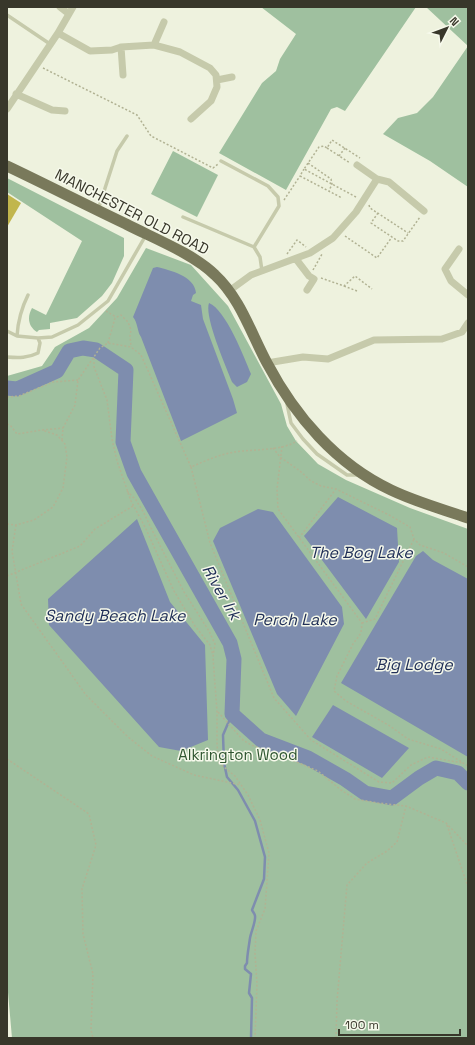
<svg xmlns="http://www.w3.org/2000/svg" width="475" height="1045" font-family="'Space Grotesk',sans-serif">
	<rect width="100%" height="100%" fill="#eef2de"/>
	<!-- green -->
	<path fill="#9fc09f" d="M261,7h155l-71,104 -8,-4 -6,2 -45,81 -67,-37 43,-70 14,-12 4,-12 16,-25z
		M426,7h42v180l-38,-26 -47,-27 15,-16 19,-5 16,-16 35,-51z
		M173,151l45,24 -21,42 -46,-23z
		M7,178l117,60v18l-12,27 -10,13 -25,22 -27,5v6l-11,1 -2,2c-9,-6 -10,-15 -5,-24l14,7 36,-74 -75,-49z
		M146,248l45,17 37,41 53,98 6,22 9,15 22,23 28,16 64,28 58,21v509h-456l-5,-57v-605l35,-10 13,-19 34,-19 28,-30z"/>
	<!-- water -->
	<path fill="#7e8dae" d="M157,267c12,3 38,9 39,26l-3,2 -2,6 10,4 2,14 30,80 4,14 -56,28 -40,-104c-4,-6 -3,-14 -8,-20l20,-49z
		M209,303c17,7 35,54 42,71l-4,8 -10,5 -5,-5c-6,-16 -28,-65 -23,-79z
		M338,497l59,31 2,34 -33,57 -62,-83z
		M258,509l15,3 69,95 2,17 -48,92 -19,-22 -64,-153 7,-13z
		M137,519l33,83 35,43 3,95 -27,11 -22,-4 -110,-122 -1,-26z
		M423,551l10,9 35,19v178l-127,-74 75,-127z
		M333,705l76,43 -27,30 -70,-41z"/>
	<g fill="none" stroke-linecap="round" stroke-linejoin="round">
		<!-- stream -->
		<path stroke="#7e8dae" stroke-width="2.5" d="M232,714l-9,21 1,28 3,14 11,13 17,31 10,36 -1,22 -12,31c1,2 3,4 3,6 1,5 -4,16 -5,22 -1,8 -3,17 -3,25l-2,3v3l6,5 -2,19 3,5 -1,40"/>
		<!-- river -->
		<path stroke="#7e8dae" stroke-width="15" d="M7,388l10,1 40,-18 12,-20 14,-3 13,2 30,20 -3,72 11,31 96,170 4,16 -2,55 29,26 47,18 37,21 20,14 27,5 27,-20 17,-10 22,5 10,10"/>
	</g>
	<!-- building -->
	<path fill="#c1b64d" d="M7,194l14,9 -14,24z"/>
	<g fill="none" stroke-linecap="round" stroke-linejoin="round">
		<!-- path -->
		<path stroke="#b1b293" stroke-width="1.5" stroke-dasharray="2 2" stroke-linecap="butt" d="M43,68l94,47 14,21 62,32 5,-4
			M327,148l23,15
			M339,156l6,-8
			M308,163l23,16 1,5 -3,7
			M304,169l-4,7 42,22
			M356,197l-52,-28 15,-22 5,-1 3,2 5,-8 28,18
			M284,200l16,-24
			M369,205l1,3 38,25
			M378,213l-7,10 27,18h5l17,-24
			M345,236l32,22 15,-21
			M287,254l10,-14 9,7
			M313,270l9,-16
			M321,278l23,8 11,-10 17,13
			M344,286l13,5
			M106,311l10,6
			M108,343l7,-25 6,-3 7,7 3,8 -1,6 1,11
			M94,358v9l13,33 5,39 5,22 14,40 15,28 28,62 21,35 15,19 3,10
			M7,397l12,-1 34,-14 25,-2
			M7,424l3,1 7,9 25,-4 21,-2
			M62,440l1,-12 12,-23 3,-25 22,-32 8,-5 23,4 10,8 50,112c14,-6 29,-13 44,-15 18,-3 47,-1 62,-11
			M282,446l-5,43 1,20 84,114 -1,10 -8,11 -16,32 -3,15 12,10 44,25 18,13 33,10 27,17
			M273,448l7,9 20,14 11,10 10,5 15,3 53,26 21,12 4,12 6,6 24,8 24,14
			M191,467l19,76 64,155 37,42 68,42 13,1 19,-18 17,-8 35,6
			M127,491l9,9 8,13 7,15 33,64 25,39 6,13 -2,13 4,55v33l2,18 16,13 13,19 12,25 9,33 -4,56 -9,22 -1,22 2,31 -2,54
			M7,524l9,1 18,-5 19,-13 10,-19 4,-31 -2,-13 -8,-9 -15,-5
			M16,525l-4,26 9,53 65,91 42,42 24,19 42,19 47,10
			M299,538l37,-49
			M7,576l73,-30 15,-17 38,-23
			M362,623l13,-4 39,-80
			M218,712l25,28 8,5 48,18 19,8 23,19 14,9 23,4 28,3 40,17 22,23
			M7,759l82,55 7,31 -14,44 1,45 10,40 -2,56 2,8
			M447,825l21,62
			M336,1038l1,-37 10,-116 20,-22 20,-12 10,-9 9,-36"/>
		<!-- lane -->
		<path stroke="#c6caab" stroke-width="3.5" d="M7,15l43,29
			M221,161l47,25 10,11 1,9 -25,41 6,10 2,14
			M98,210l19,-59 10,-15
			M183,217l71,30
			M7,331l10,5 21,2 14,-1 26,-12 30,-24 38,-66
			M17,336c1,-16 4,-27 11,-41
			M7,357c12,1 21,1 31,-4l2,-10 -2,-5
			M287,404l4,19 12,16 14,15 30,21h13"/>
		<!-- street -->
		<path stroke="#c6caab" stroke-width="7" d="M60,7l9,7
			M58,33l32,18 22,-1 9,-3 33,-2 26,7 30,16 6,7 1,12 -6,14 -20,18
			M154,45l10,-23
			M121,47l2,28
			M217,80l15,-3
			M16,94l36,16 13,1
			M7,109l51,-76 15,-26
			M357,165l20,14 12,3 35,29
			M459,249l-14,20 6,12 17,14
			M296,259l13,17 5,3 -7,11
			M229,291l22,-16 59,-22 23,-15 23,-26 21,-33
			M267,363l36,-6 25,2 46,-19 68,-1 20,-7 6,-9"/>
		<!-- primary -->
		<path stroke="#79795b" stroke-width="11" d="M7,166c40,19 79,39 119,58 27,14 68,30 89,51 25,23 36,58 52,88 28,53 69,101 124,127 25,12 51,19 77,28"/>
	</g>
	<g text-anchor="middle" stroke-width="3" stroke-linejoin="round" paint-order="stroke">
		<!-- street labels -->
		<g font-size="15" fill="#38372a" stroke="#f6f9eb">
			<text transform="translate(132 212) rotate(27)" y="5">MANCHESTER OLD ROAD</text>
		</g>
		<!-- park labels -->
		<g font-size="15" fill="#2e552f" stroke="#f6f9eb">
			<text x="238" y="760">Alkrington Wood</text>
		</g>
		<!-- water labels -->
		<g font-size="16" font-style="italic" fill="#213058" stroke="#f6f9eb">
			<text x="361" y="558">The Bog Lake</text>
			<text transform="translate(222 592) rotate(60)" y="6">River Irk</text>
			<text x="115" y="621">Sandy Beach Lake</text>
			<text x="295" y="625">Perch Lake</text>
			<text x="414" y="670">Big Lodge</text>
		</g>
	</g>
	<!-- border -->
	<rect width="475" height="1045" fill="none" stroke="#38372a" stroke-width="16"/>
	<!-- north arrow -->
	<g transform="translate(447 28) rotate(48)" stroke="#f6f9eb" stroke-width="3" paint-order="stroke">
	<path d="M0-3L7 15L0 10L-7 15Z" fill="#38372a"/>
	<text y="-6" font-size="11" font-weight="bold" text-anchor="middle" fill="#38372a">N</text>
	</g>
	<!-- scale -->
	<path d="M339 1029v6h121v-6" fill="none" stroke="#38372a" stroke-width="2"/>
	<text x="345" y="1029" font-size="12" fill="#38372a" stroke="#f6f9eb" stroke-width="3" paint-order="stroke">100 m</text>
</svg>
